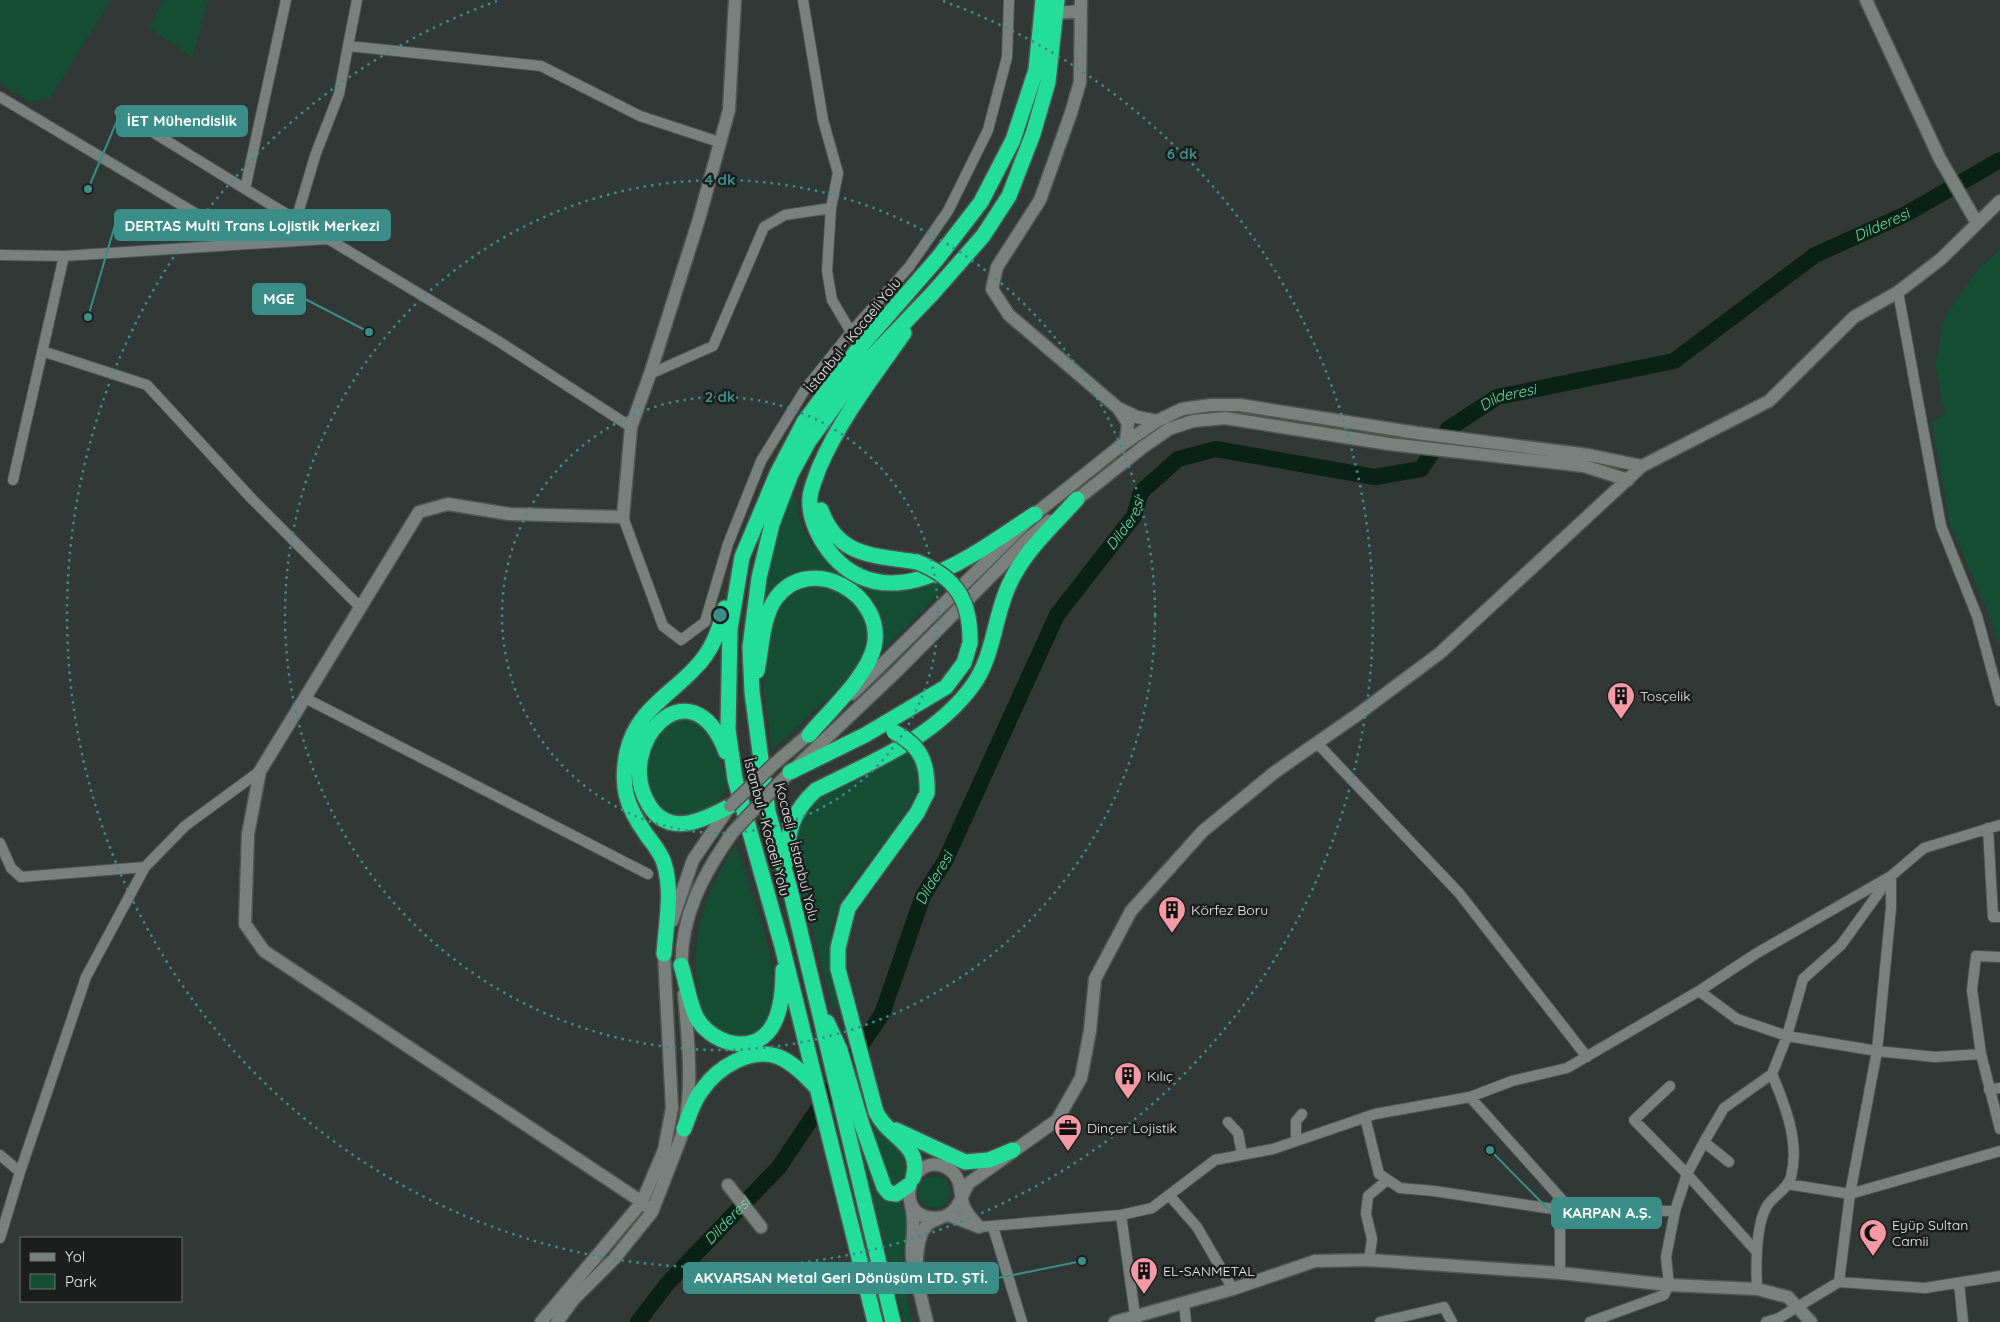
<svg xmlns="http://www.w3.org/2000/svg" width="2000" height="1322" font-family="Quicksand,sans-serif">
	<rect width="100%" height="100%" fill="#323835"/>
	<!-- green -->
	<path fill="#154d35" d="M0,0h111l-61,98 -20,4 -30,-19z
		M163,0h46l-17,57 -43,-29z
		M2000,249v399l-12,-37 -38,-86 -18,-103 13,-9 -10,-49 10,-48 31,-44z
		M794,492c3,11 4,24 8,34 15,38 63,70 104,65 10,-1 20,-5 29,-10l8,9 -67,67 3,-28 -55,-57c-32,-3 -44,6 -63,33 9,-37 14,-80 33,-113z
		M814,584l38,12 11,16 5,17 -2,17 -6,19 -27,29 -61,56 -9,-66 6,-44 11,-39 10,-9z
		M677,718l22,3 16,21 13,44c-14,27 -29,31 -58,32l-23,-24 -2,-33 15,-34z
		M904,750c3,3 8,6 11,10 27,35 -67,115 -78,149 -13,36 -7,62 1,97l-5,3 -38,-146 -3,-16 7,-27 19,-24z
		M736,845c12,34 43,121 39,154 -2,15 -10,25 -19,37l-25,3 -29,-20c-15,-67 -4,-118 34,-174z
		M860,1098h3l12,28 10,10 16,10 9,21 -10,15 -9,2 -6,-4z
		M855,1127l23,66 22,8c14,28 2,40 3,68 1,17 6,36 10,53h-9z
		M918 1192a16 16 0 1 1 32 0a16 16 0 1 1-32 0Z"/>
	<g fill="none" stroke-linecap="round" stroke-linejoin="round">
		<!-- river -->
		<path stroke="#092116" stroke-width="16" id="s1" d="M638,1322l29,-38 112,-117 103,-153 41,-118 22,-35 112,-246 77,-99 7,-24 37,-33 38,-10 159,28 46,-8 27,-40 49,-32 177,-36 141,-106 91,-41 94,-54"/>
		<defs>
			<path id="street" d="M803,0l20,120 15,53 -7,35 -4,63 5,29 19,32
				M348,46l9,-46
				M0,97l247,147
				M120,112l125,77 41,-189
				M245,189l253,152 133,86
				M296,220l20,-67 23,-59 9,-48 193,20 99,50 79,26
				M0,255l64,1 263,-17
				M1898,292l43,234 36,90 23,85
				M42,351l105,34 105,114 108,108
				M650,374l63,-28 51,-119 21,-12 46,-7
				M13,480l51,-224
				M623,517l40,109 18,14 24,-18 23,-78 33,-83 45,-73 45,-56 58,-65 39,-56 40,-81 19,-73 2,-57
				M305,698l343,176
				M1317,743l142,150 128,164
				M1988,828l5,89h7
				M0,843l11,25 10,9 124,-10 40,-41 75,-55
				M2000,957l-24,-1 -4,34 9,64 19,75
				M1699,991l38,28 50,17 90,15 58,6 46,-3
				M1670,1086l-36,34 53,54 68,76
				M1989,1090l11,-2
				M1470,1097l102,114
				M1365,1117l14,57 21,14 34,3 126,19 115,1
				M1228,1122l10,11 4,21
				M1296,1141v-20l6,-7
				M1704,1142l25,20
				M0,1155l20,17 -20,66
				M20,1172l66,-195 59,-110
				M1787,1184l63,10 150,-43
				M1169,1195l28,32 36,62
				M1121,1215l15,107
				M979,1227l142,-12 31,-7 63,-48 58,-11 102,-35 95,-17 42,-16 55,-13 132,-77 58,-38 134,-77
				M993,1227l29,95
				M1369,1260l3,-21 -6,-25 2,-18 18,-15
				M1560,1273v-63
				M1839,1282l11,-88 27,-143 14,-143v-32l33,-28 76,-23
				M1959,1283l4,39
				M1757,1289c-1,-22 -2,-63 10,-83 6,-10 21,-17 24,-29 9,-35 -6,-72 -19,-103
				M1184,1303l2,19
				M1380,1322l64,-15 8,15
				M1590,1322l74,-27 5,-10 -3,-28 9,-46 12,-37 17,-32 20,-34 48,-34 15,-38 16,-57 38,-34 47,-65
				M1766,1322l13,-4 60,-36 86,6 75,-12"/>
			<path id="secondary" d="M1081,0l-1,82 -9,31 -31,87 -43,67 -5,22 17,26 109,93
				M1866,0l74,159 37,64
				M1056,13l25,-2
				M1126,442l2,-19 -10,-15 19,9 20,4
				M1071,504l72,-57 26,-18 24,-8 32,-3 164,26 195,22 44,14
				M852,694l183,-180 84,-67 38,-26 25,-12 29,-4h29l177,28 172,22 53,11
				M774,764l42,-36
				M778,784l118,-112 133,-134 20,-17
				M672,921l21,-61 37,-54
				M682,974c-4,-54 21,-100 51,-142
				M728,1185l33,42
				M911,1205c7,27 -5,43 5,72 1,-15 0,-38 10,-51 3,-4 9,-6 14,-8
				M652,1212l-10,-10 -378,-251 -19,-27 3,-90 12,-63 159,-259 29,-8 61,10 114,3 8,-90 19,-53 49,-155 30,-109 6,-110
				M948,1215l31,12c-5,-6 -11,-12 -14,-18 -7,-14 -1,-29 -15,-39 -37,-25 -61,45 -17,48 8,0 16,-2 21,-8 7,-7 9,-18 15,-27l88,-63 24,-42 9,-47 5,-52 36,-68 72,-80 72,-59 82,-57 83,-62 202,-187 127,-65 85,-84 44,-25 43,-33 59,-58
				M916,1277l11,45
				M541,1322l101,-120 22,-52 8,-42 -8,-154 2,-9
				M557,1322l17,-23 40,-40 38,-47 28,-72c15,-41 8,-102 4,-146
				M1115,1322l118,-33 82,-28 54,-1 191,13 109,12 88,4 31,8 23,25"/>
			<path id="highway" d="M904,333c-31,44 -64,86 -85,135 -3,9 -8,19 -9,29 -2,21 10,44 23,59 60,67 147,-7 202,-42
				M821,510c17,47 52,45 96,52
				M757,671c5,-24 5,-54 19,-73 34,-46 110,-4 98,49 -7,30 -45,64 -65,88
				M726,752c-35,-93 -114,-6 -77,53 20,33 55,15 81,1
				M790,772l75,-37 81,-48 18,-24 6,-20
				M788,860c-2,-29 6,-50 28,-70 55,-28 119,-52 157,-105 21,-29 21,-68 36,-100 15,-34 44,-59 68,-86
				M664,954c2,-30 9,-63 0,-91 -3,-11 -12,-20 -18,-29 -20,-28 -26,-48 -19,-82 9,-41 42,-56 68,-84 17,-17 24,-37 30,-60
				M681,965c5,15 9,43 17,55 17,26 60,36 76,3 8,-16 9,-35 9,-53
				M827,1022l13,28 22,75 22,62 5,6 7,1 13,-9
				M684,1129c5,-13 9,-28 18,-39 15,-22 49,-44 77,-33 14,6 26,18 36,29
				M896,1130l69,32 24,-2 24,-10
				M913,1178c10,-34 -24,-39 -37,-66l-38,-143v-21l10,-40 69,-95 10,-20
				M875,1322l-93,-376 -47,-167 -7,-49 2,-101 12,-72 35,-83 27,-52 51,-69 82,-94 44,-57 32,-62 23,-70 7,-70
				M893,1322l-103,-433 -22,-77 -16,-120 -2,-45 9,-69 13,-54 19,-50 18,-33 54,-75 69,-72 51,-58 26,-40 24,-62 15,-52 9,-82"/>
		</defs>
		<!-- street casing -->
		<use href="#street" stroke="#505552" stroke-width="12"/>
		<!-- secondary casing -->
		<use href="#secondary" stroke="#505552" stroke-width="15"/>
		<!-- highway casing -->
		<use href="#highway" stroke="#505552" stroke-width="18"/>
		<!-- street -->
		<use href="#street" stroke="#7a807d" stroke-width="10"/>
		<!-- secondary -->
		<use href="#secondary" stroke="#7a807d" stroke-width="12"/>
		<!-- highway -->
		<use href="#highway" stroke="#22de9a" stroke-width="15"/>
		<defs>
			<path id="secondary-bridge" d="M730,806l44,-42
				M733,832l45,-48"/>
			<path id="highway-bridge" d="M917,562c39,15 54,39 53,81
				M894,732c28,14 34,32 33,61"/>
		</defs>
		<!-- secondary-bridge casing -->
		<use href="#secondary-bridge" stroke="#505552" stroke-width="15" stroke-linecap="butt"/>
		<!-- highway-bridge casing -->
		<use href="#highway-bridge" stroke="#505552" stroke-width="18" stroke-linecap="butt"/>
		<!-- secondary-bridge -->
		<use href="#secondary-bridge" stroke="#7a807d" stroke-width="12"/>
		<!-- highway-bridge -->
		<use href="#highway-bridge" stroke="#22de9a" stroke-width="15"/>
	</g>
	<!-- distance rings -->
	<g fill="none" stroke="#3b8e87" stroke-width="2.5" stroke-dasharray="2.5 5">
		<circle cx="720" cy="615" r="218"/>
		<circle cx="720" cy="615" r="435"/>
		<path d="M943 1A653 653 0 1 1 497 1"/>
	</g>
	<!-- icons -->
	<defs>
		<symbol id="building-pin" viewBox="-11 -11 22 30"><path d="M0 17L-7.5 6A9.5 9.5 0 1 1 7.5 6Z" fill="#f49aa6" stroke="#1c1e1d"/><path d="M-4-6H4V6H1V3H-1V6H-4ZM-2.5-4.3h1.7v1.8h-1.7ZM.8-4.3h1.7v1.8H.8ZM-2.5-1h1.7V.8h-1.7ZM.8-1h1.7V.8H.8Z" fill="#111"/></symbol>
		<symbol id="office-pin" viewBox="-11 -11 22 30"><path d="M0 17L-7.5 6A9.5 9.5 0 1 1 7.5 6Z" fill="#f49aa6" stroke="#1c1e1d"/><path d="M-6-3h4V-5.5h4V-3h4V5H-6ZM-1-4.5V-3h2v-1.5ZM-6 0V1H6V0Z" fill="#111"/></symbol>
		<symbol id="mosque-pin" viewBox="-11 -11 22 30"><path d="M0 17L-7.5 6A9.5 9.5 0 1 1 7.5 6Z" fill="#f49aa6" stroke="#1c1e1d"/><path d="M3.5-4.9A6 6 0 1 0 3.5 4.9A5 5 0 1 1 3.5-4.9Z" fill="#111"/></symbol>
	</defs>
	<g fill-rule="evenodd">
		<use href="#building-pin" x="1605" y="680" width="32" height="43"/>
		<use href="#building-pin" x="1156" y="894" width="32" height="43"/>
		<use href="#building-pin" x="1112" y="1060" width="32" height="43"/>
		<use href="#office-pin" x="1052" y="1112" width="32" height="43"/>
		<use href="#mosque-pin" x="1857" y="1217" width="32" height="43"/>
		<use href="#building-pin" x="1128" y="1255" width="32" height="43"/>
	</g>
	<g text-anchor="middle" stroke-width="5" stroke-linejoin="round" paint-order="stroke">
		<!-- street labels -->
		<g font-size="14" fill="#e9edeb" stroke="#1c1e1d">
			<text transform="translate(853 335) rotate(-51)" y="5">İstanbul - Kocaeli Yolu</text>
			<text transform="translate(767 827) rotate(75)" y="5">İstanbul - Kocaeli Yolu</text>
			<text transform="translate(797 852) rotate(76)" y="5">Kocaeli - İstanbul Yolu</text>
		</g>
		<!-- poi labels -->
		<g font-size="14" fill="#e9edeb" stroke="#1c1e1d" text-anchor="start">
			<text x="1640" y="701">Tosçelik</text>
			<text x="1191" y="915">Körfez Boru</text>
			<text x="1147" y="1081">Kılıç</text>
			<text x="1087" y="1133">Dinçer Lojistik</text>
			<text x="1892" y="1230">Eyüp Sultan<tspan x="1892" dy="16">Camii</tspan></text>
			<text x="1163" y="1276">EL-SANMETAL</text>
		</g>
		<!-- water labels -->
		<g font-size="15" font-style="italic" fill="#6dd7a6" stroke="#1c1e1d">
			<text dy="5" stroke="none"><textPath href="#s1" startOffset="1815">Dilderesi</textPath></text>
			<text dy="5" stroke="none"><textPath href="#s1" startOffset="1395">Dilderesi</textPath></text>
			<text dy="5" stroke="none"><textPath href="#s1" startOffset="945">Dilderesi</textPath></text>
			<text dy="5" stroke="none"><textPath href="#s1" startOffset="540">Dilderesi</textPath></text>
			<text dy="5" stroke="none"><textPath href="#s1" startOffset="135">Dilderesi</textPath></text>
		</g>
	</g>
	<circle cx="720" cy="615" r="8" fill="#3b8e87" stroke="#1c1e1d" stroke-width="2.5"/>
	<g font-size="15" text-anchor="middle" font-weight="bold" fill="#3b8e87" stroke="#1c1e1d" stroke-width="5" stroke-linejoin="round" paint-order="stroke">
		<text x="1182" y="159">6 dk</text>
		<text x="720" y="185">4 dk</text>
		<text x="720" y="402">2 dk</text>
	</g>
	<!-- callouts -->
	<path fill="none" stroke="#3b8e87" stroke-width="2" d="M88 189L117 121M88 317L115 225M369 332L305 299M1490 1150L1552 1213M1082 1261L998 1278"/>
	<g fill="#3b8e87" stroke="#1c1e1d" stroke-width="2">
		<circle cx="88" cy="189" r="5"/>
		<circle cx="88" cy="317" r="5"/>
		<circle cx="369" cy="332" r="5"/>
		<circle cx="1490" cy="1150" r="5"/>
		<circle cx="1082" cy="1261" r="5"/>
	</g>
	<g fill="#3b8e87" stroke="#3b8e87" stroke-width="2">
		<rect x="117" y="106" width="130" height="30" rx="5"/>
		<rect x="115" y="210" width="275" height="30" rx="5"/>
		<rect x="253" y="284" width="52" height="30" rx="5"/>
		<rect x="1552" y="1198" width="109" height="30" rx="5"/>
		<rect x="684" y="1263" width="314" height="30" rx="5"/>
	</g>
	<g font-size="15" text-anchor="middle" font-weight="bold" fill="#fff">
		<text x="182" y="126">İET Mühendislik</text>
		<text x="252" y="231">DERTAS Multi Trans Lojistik Merkezi</text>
		<text x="279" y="304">MGE</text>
		<text x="1607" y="1218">KARPAN A.Ş.</text>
		<text x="841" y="1283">AKVARSAN Metal Geri Dönüşüm LTD. ŞTİ.</text>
	</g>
	<!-- legend -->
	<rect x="20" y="1237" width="162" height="65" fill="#1c1e1d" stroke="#6e716f"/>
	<rect x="30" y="1253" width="25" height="8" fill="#7a807d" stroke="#6e716f"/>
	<text x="65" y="1262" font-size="15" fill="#e9edeb">Yol</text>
	<rect x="30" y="1274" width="25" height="15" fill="#154d35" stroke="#6e716f"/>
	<text x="65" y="1287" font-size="15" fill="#e9edeb">Park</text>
</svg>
